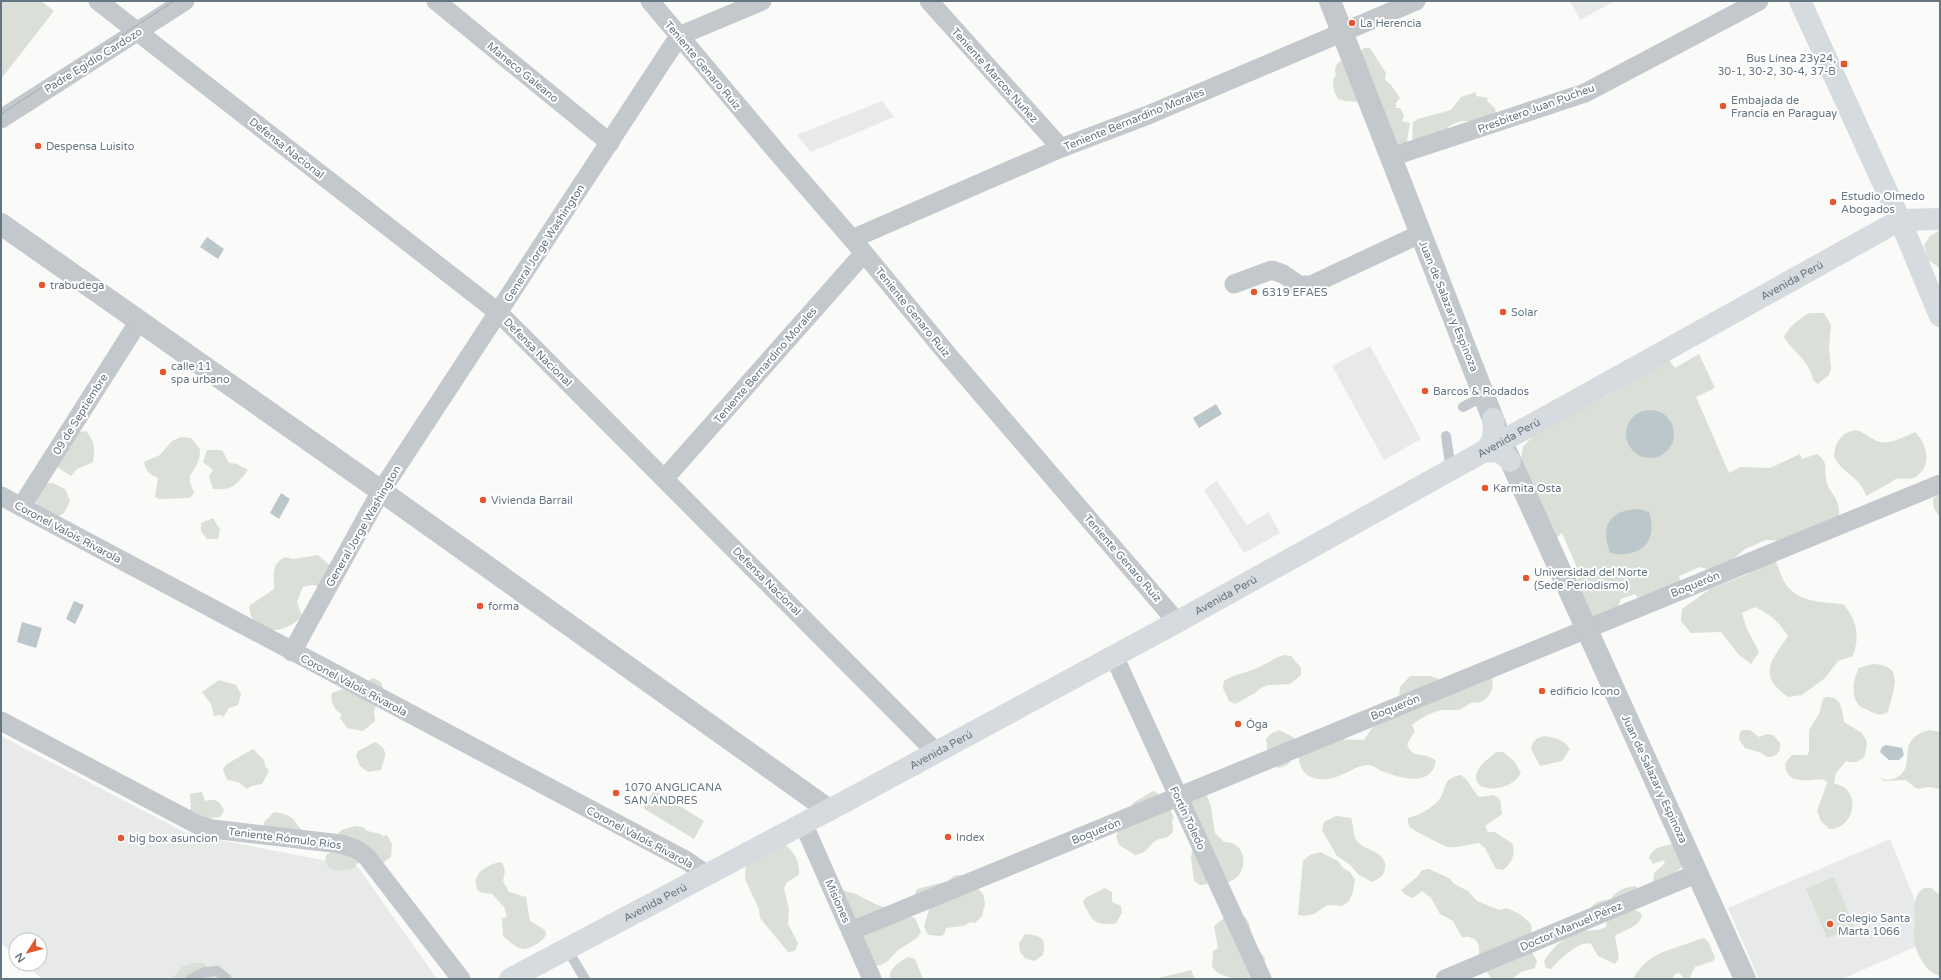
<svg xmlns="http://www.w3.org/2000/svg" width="1941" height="980" font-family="'Varela Round',sans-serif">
	<rect width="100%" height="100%" fill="#fafaf8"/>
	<!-- built -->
	<path fill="#e8e9e9" d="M1570,1h45l-35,19z
		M882,101l12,16 -83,35 -14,-17z
		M1370,346l51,93 -37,21 -52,-94z
		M1217,481l30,44 22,-13 11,21 -36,20 -40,-63z
		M1,736l183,96 10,3 164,32 79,112h-395l-17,-15h15v-24h-24v16l-15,-13z
		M1890,839l41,101 -89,39h-83l-31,-71z"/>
	<!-- green -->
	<path fill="#dadfd7" d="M1,1h40l13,10 -53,68z
		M1364,48h6l16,25 -1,7 6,5 9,13 -4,5v5h4l4,7 -2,6 8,2 -3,17 3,5 -2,4 -16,-5 -34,-90z
		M1343,59l17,43 -15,-1 -7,-2 -4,-8 -1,-12 3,-3c-2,-9 0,-12 7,-17z
		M1476,92v4l12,2 -1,3 8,7 1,7 -13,12c-14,-7 -21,-8 -35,0l1,9 -37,6 1,-20 5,-3 33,-9 10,-13z
		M1940,230v38l-12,-8 -4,-15 6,-9z
		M1810,313h14l7,12 -2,22 2,21 -2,7 -11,9 -5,-4c-3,-19 -20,-28 -29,-43 5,-10 15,-19 26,-24z
		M1699,354l16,34 -19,9 33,76 11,-6 30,1 30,-14 2,5 15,-5c12,10 7,12 9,25 2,15 15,17 13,39l-42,23 -31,-1 -21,9 -20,17 -14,4 -11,-3 -21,9 3,12 -44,10 -3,-4 -14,5 -7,17 -18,8 -24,-41 9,-6 -19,-44 -7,6 -34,-79 2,-13 20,-22 64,-29 61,-37 7,9z
		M1855,430c9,2 12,6 20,10 11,7 29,-3 40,-8 11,10 18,33 2,44 -7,5 -14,1 -21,3 -3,1 -5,4 -8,5 -7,4 -15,8 -22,12 -5,-19 -25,-23 -32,-40 1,-14 7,-23 21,-26z
		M86,431c9,11 9,17 7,31l-16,7 -6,7 -14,-9 11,-33z
		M181,437l10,1 9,11c0,10 -3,18 -10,26v7l4,11 -4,5 -31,1 -4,-2 3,-19c-8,-3 -12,-7 -14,-16l16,-7 12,-14z
		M207,450h15l7,13 8,1 11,6c-11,14 -15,21 -35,19l-4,-13 4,-6 -10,-8z
		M53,483l12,6 5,12 -6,12 -8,5 -16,-9 -8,-12 9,-13z
		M1940,492v24c-6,-4 -7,-10 -7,-17z
		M213,518l7,12 -2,9h-11l-6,-8v-8z
		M1768,553c11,10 8,11 14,24 10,25 37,25 61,27 14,16 17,32 10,52l-15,5 -13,17 -23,17 -14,2c-31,-22 -17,-36 0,-61 -9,-14 -18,-22 -33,-29l-13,6 4,14 13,25 -8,12 -12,-9 -18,-23 -30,1 -10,-12 1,-12 28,-20 38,-15z
		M318,555l15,13 -11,19 -10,-2 -9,2 -6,15 5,14c-18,20 -50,21 -53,-10l25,-17c0,-15 -3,-25 11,-32l8,2z
		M1284,655l7,1 10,12v7l-11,9 -22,1 -7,3 -6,5 -20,11 -6,-3 -6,-13 1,-7c10,-7 22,-8 33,-13 10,-4 17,-10 27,-13z
		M1873,664c33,1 20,26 15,48 -7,4 -12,3 -20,-2 -3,-1 -8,-3 -10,-6 -8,-9 -4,-27 1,-36z
		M1491,674c4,10 1,24 -11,28 -2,1 -6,0 -9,1 -5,2 -8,6 -13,7 -5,1 -11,-1 -16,0 -10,2 -22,8 -30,15l3,6 -8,13c6,17 17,6 29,17 -5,27 -36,17 -54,10 -5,-2 -9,-6 -14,-6 -11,0 -22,9 -32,12 -18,6 -38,0 -37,-21l36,-17 29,1c3,-4 6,-10 9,-13 17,-16 26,-12 27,-40l10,-11h20l20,7z
		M373,678l8,4 4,12 -9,11 -2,6 1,10 -12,10 -16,-3 -7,-10 2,-4c-8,-4 -12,-13 -10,-21l11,-4 18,-3z
		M219,680l17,5 5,9 -3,11 -9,3 -6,10 -1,-3 -8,1 -3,-12 -9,-12z
		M1826,697c16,-1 16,13 18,25l18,11 5,9 -2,14c-5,5 -11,8 -19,5l-10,12 -2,10c5,3 11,3 14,8 11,16 0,38 -19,38l-8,-8 -4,-10 10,-28 -2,-3c-15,-3 -38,9 -40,-17l7,-8h15l2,-3v-22l10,-16 4,-15z
		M1279,730l14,7 4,6c-3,13 -5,24 -20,25l-9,-15 -2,-14 6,-6z
		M1743,730h7l9,7 7,-3 7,1 7,8c1,9 -4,15 -13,14l-6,-4 -16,-5 -6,-9 1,-7z
		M1930,730l10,2v57l-12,-2 -11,2 -11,-9 -22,1 -6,-4c5,3 10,4 15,2 21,-8 10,-25 18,-38 5,-7 11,-9 19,-11z
		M1545,736c11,2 18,3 25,13l-8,12 -22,5 -9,-17c2,-9 5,-11 14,-13z
		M375,742c16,9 9,15 6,28l-13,2 -8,-6 -4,-10 2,-5z
		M253,749l11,11 1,6 4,5 -7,13 -10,2 -5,3 -9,-7 -11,-2 -4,-11 4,-5z
		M1496,752h7l11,9 7,12c-12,23 -59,20 -41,-6 3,-5 11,-10 16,-15z
		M1461,775c9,6 11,15 18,22l15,-2 6,4 2,15c-5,5 -11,7 -17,12l3,6h7l18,12c2,11 -1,19 -10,26l-7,-1 -11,-21 -6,-5c-9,1 -22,5 -31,4 -4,-1 -36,-17 -38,-20 -2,-2 -2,-6 -2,-9 11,-3 21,-8 30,-17 10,-11 2,-22 23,-26z
		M1204,787l7,20 4,26 9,9c26,-1 26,38 0,41 -4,1 -9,-1 -13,-2l-4,3 -7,1 -6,-4 -3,-23 2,-14 -12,-51z
		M654,790l50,31 -10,18 -51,-31z
		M1153,791c13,6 15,14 21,27l-2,2 1,11c-4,8 -9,6 -16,9 -9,4 -6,12 -22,15l-16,-10 -3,-9 17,-33z
		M202,792l3,9c10,-3 15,-1 19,10l-4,6 -9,1 -4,2 -18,-8 2,-4 -1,-14z
		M274,812c25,4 16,9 32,21l-42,-7v-4z
		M1336,816l15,2c3,7 1,15 5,22 9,12 32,11 29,29 -1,7 -7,10 -13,13l-13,-7 -10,-11 -12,-8 -15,-26 2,-8z
		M355,826l8,1 4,4 14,3 1,2 5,-1 5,9 -1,13 -7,5 -25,-2 -4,8c-7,3 -13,0 -19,3 -8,-3 -10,-6 -11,-15l8,-5 6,-19 5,-3z
		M781,842c11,6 20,20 18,33l-12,7 -3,6 5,21 -1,15 10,19 -3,8 -7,1 -28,-34 -1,-9 -14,-30 1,-16z
		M1672,844l13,22 -9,5 1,6 -24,7 1,-11 11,-10 -2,-3 -10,4 -4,-6c5,-12 12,-11 23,-14z
		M1320,852l18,9 5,7 7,4 5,8 -2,12 -4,9 -7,5 -15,-1 -13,9 -9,2 -7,-1 5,-54 7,-6z
		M501,862c5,5 4,12 2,19l6,11 17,5 4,24 15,9 1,5c-4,7 -19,17 -27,13 -6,-3 -11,-8 -16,-12l-1,-18 5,-1 -3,-10 -12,-13 -13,-2c-11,-16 8,-28 22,-30z
		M1429,869l20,9 5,6 14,7 9,10 22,9 7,-2 14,6 11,10c2,15 -4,25 6,36l-2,8 -14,4 -9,7h-21l-12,-22v-11l-3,-6 -7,-3h-7l-9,-16 -13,-7 -9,-16 -9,-7 -9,7 -7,-3 -5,-5 17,-14 4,-6z
		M955,875h9l19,19 2,10 -3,12 -7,7 -4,-1 -8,4 -17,2 -2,7 -4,1 -12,-1 -4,-9 6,-19 -16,-11 3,-7 31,-8z
		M1834,877l20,50 -27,11 -21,-49z
		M1636,886l4,6 -12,20 7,-2 7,4c-2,14 -16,14 -27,22l4,22 -4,6 -17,-8 -7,-12c-11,-5 -33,17 -40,25l-5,-1 -2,-7c8,-13 19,-24 35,-29 9,-3 18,0 27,-5l1,-8 -19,-5c4,-12 11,-13 23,-15 6,-9 14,-12 25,-13z
		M833,888l23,6 19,10 40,14 6,14 -4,6 -19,12 -10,11 -7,4 -8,1z
		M1105,888l7,4v10l9,4 1,7 -6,10c-22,4 -24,-3 -33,-21l2,-4z
		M1924,888h7l9,7v81c-15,-3 -27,-27 -26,-42 0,-4 1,-8 1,-12 0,-13 -3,-26 9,-34z
		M1234,910l12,8 3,5 6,22 10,13v7l-9,14c-16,0 -34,1 -44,-12l1,-16 5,-3 -4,-22z
		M1025,934c16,2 22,3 18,21l-9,6 -9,-3 -5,-6 -1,-9z
		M1704,938l5,5 6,15 -2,3 -18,6 -6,12 -5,-1 -5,-5 -4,1 -3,5h-39c14,-25 31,-27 56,-36 5,-2 9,-4 15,-5z
		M908,957l7,2 8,20h-33c-2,-11 10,-17 18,-22z
		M192,963h11l13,16h-44l10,-12z
		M1191,970l4,9h-41z"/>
	<!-- water -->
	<path fill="#bbc7cb" d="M207,237l17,12 -6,10 -18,-12z
		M1216,404l6,10 -23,14 -6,-10z
		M1626 434a24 24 0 1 1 48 0a24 24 0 1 1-48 0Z
		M281,493l9,6 -11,20 -9,-6z
		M1639,509l10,3c10,31 -10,47 -39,41 -10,-27 -1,-43 29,-44z
		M74,601l10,4 -9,19 -9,-5z
		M22,622l20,6 -6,20 -19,-6z
		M1886,745l16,3 2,7 -5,5h-10l-9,-8 2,-5z"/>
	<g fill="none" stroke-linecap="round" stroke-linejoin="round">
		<!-- service -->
		<path stroke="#c3c8cc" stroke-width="10" d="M1463,407l21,-11
			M1446,436l5,34
			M567,949l18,30
			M191,979l14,-7 12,-1 10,8"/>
		<!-- minor -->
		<path stroke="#c3c8cc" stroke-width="19" d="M98,1l401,312 437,439
			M436,1l174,142
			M650,1l126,150 88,102 84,102 229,267
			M929,1l132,147
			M1,119l184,-118
			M1391,157l194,-64 174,-92
			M852,239l209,-91 87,-33 268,-114
			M1234,284l38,-14 11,4 16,11h12l109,-51
			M665,478l199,-225
			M1,496l686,365 19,13
			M21,507l118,-186
			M292,652l89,-161 298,-455 83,-35
			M1114,656l148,323
			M1,721l197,104 14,4 129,15 15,5 11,8 94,122
			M803,823l69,156
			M851,931l1089,-447
			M1445,979l253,-106"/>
		<!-- tertiary -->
		<path stroke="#c3c8cc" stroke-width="22" d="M1330,1l172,441 243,537
			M1,224l380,267 448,319"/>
		<!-- primary -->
		<g stroke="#d6dbdf" stroke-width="22">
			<path d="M1800,1l100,219 40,96"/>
			<path d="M1484,452c10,-10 11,-19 9,-33"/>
			<path d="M1484,452c12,-2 18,-1 26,9"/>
			<path id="s1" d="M510,979l336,-178 331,-179 723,-402 40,-1"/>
		</g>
		<!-- tram -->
		<path stroke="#a2aab0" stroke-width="1" d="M1,114l173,-113"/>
	</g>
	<!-- markers -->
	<g fill="#e4572e" stroke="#fff" stroke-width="1.5">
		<circle cx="1352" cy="23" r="4"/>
		<rect x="1840" y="60" width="8" height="8" rx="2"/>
		<circle cx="1723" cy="106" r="4"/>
		<circle cx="38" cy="146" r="4"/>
		<circle cx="1833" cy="202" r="4"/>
		<circle cx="42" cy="285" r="4"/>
		<circle cx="1254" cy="292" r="4"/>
		<circle cx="1503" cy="312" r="4"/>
		<circle cx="163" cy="372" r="4"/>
		<circle cx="1425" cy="391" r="4"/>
		<circle cx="1485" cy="488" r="4"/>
		<circle cx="483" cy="500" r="4"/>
		<circle cx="1526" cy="578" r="4"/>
		<circle cx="480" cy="606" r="4"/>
		<circle cx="1542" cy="691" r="4"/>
		<circle cx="1238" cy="724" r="4"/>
		<circle cx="616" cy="793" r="4"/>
		<circle cx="948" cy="837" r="4"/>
		<circle cx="121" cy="838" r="4"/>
		<circle cx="1830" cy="924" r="4"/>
	</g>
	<g text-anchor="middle" stroke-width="4" stroke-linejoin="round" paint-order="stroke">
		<!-- poi labels -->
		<g font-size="11" fill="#657683" stroke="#fff" text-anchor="start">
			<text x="1360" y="27">La Herencia</text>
			<text x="1836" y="62" text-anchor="end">Bus Línea 23y24,<tspan x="1836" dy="13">30-1, 30-2, 30-4, 37-B</tspan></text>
			<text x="1731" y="104">Embajada de<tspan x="1731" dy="13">Francia en Paraguay</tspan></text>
			<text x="46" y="150">Despensa Luisito</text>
			<text x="1841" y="200">Estudio Olmedo<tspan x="1841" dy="13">Abogados</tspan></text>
			<text x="50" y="289">trabudega</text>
			<text x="1262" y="296">6319 EFAES</text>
			<text x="1511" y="316">Solar</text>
			<text x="171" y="370">calle 11<tspan x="171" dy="13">spa urbano</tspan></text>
			<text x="1433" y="395">Barcos &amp; Rodados</text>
			<text x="1493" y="492">Karmita Osta</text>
			<text x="491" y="504">Vivienda Barrail</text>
			<text x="1534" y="576">Universidad del Norte<tspan x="1534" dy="13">(Sede Periodismo)</tspan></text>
			<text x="488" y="610">forma</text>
			<text x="1550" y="695">edificio Icono</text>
			<text x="1246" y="728">Óga</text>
			<text x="624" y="791">1070 ANGLICANA<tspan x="624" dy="13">SAN ANDRES</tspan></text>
			<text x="956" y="841">Index</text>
			<text x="129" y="842">big box asuncion</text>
			<text x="1838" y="922">Colegio Santa<tspan x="1838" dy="13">Marta 1066</tspan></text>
		</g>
		<!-- street labels -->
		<g font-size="11" fill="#657683" stroke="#fff">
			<text transform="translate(93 60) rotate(-32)" y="4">Padre Egidio Cardozo</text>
			<text transform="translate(703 65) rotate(50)" y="4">Teniente Genaro Ruiz</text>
			<text transform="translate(523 72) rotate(39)" y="4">Maneco Galeano</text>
			<text transform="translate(995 75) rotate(48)" y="4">Teniente Marcos Nuñez</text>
			<text transform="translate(1536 108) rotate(-20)" y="4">Presbítero Juan Pucheu</text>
			<text transform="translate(1134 119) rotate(-22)" y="4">Teniente Bernardino Morales</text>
			<text transform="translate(287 148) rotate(38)" y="4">Defensa Nacional</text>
			<text transform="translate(544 243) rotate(-57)" y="4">General Jorge Washington</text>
			<text dy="4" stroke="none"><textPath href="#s1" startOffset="1460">Avenida Perú</textPath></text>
			<text transform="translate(1449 306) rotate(68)" y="4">Juan de Salazar y Espinoza</text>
			<text transform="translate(913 312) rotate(51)" y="4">Teniente Genaro Ruiz</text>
			<text transform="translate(538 352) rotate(45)" y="4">Defensa Nacional</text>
			<text transform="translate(765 365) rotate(-49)" y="4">Teniente Bernardino Morales</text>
			<text transform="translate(80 414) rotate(-58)" y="4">09 de Septiembre</text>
			<text dy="4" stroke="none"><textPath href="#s1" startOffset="1136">Avenida Perú</textPath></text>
			<text transform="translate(363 526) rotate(-60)" y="4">General Jorge Washington</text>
			<text transform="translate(68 532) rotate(28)" y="4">Coronel Valois Rivarola</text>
			<text transform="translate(1123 558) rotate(49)" y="4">Teniente Genaro Ruiz</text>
			<text transform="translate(767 581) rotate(45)" y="4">Defensa Nacional</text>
			<text transform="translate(1695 584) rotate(-22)" y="4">Boquerón</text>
			<text dy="4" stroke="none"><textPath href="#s1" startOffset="812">Avenida Perú</textPath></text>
			<text transform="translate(354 685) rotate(28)" y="4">Coronel Valois Rivarola</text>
			<text transform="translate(1395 707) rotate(-22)" y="4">Boquerón</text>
			<text dy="4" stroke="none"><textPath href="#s1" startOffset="488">Avenida Perú</textPath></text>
			<text transform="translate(1655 779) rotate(65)" y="4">Juan de Salazar y Espinoza</text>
			<text transform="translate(1188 818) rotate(65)" y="4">Fortín Toledo</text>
			<text transform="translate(1096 831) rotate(-22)" y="4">Boquerón</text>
			<text transform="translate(640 837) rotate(28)" y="4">Coronel Valois Rivarola</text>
			<text transform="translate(285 838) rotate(7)" y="4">Teniente Rómulo Ríos</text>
			<text transform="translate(838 901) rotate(66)" y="4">Misiones</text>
			<text dy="4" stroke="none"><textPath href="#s1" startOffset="164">Avenida Perú</textPath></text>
			<text transform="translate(1571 926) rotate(-23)" y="4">Doctor Manuel Pérez</text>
		</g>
	</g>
	<!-- border -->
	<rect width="1941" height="980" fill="none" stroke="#657683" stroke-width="4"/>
	<!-- north arrow -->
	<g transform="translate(28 952) rotate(234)"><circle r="19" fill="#ffffff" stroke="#c1c8cd"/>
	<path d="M0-3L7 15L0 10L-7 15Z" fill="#e4572e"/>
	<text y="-6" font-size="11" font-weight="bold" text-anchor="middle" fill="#657683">N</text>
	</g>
</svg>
